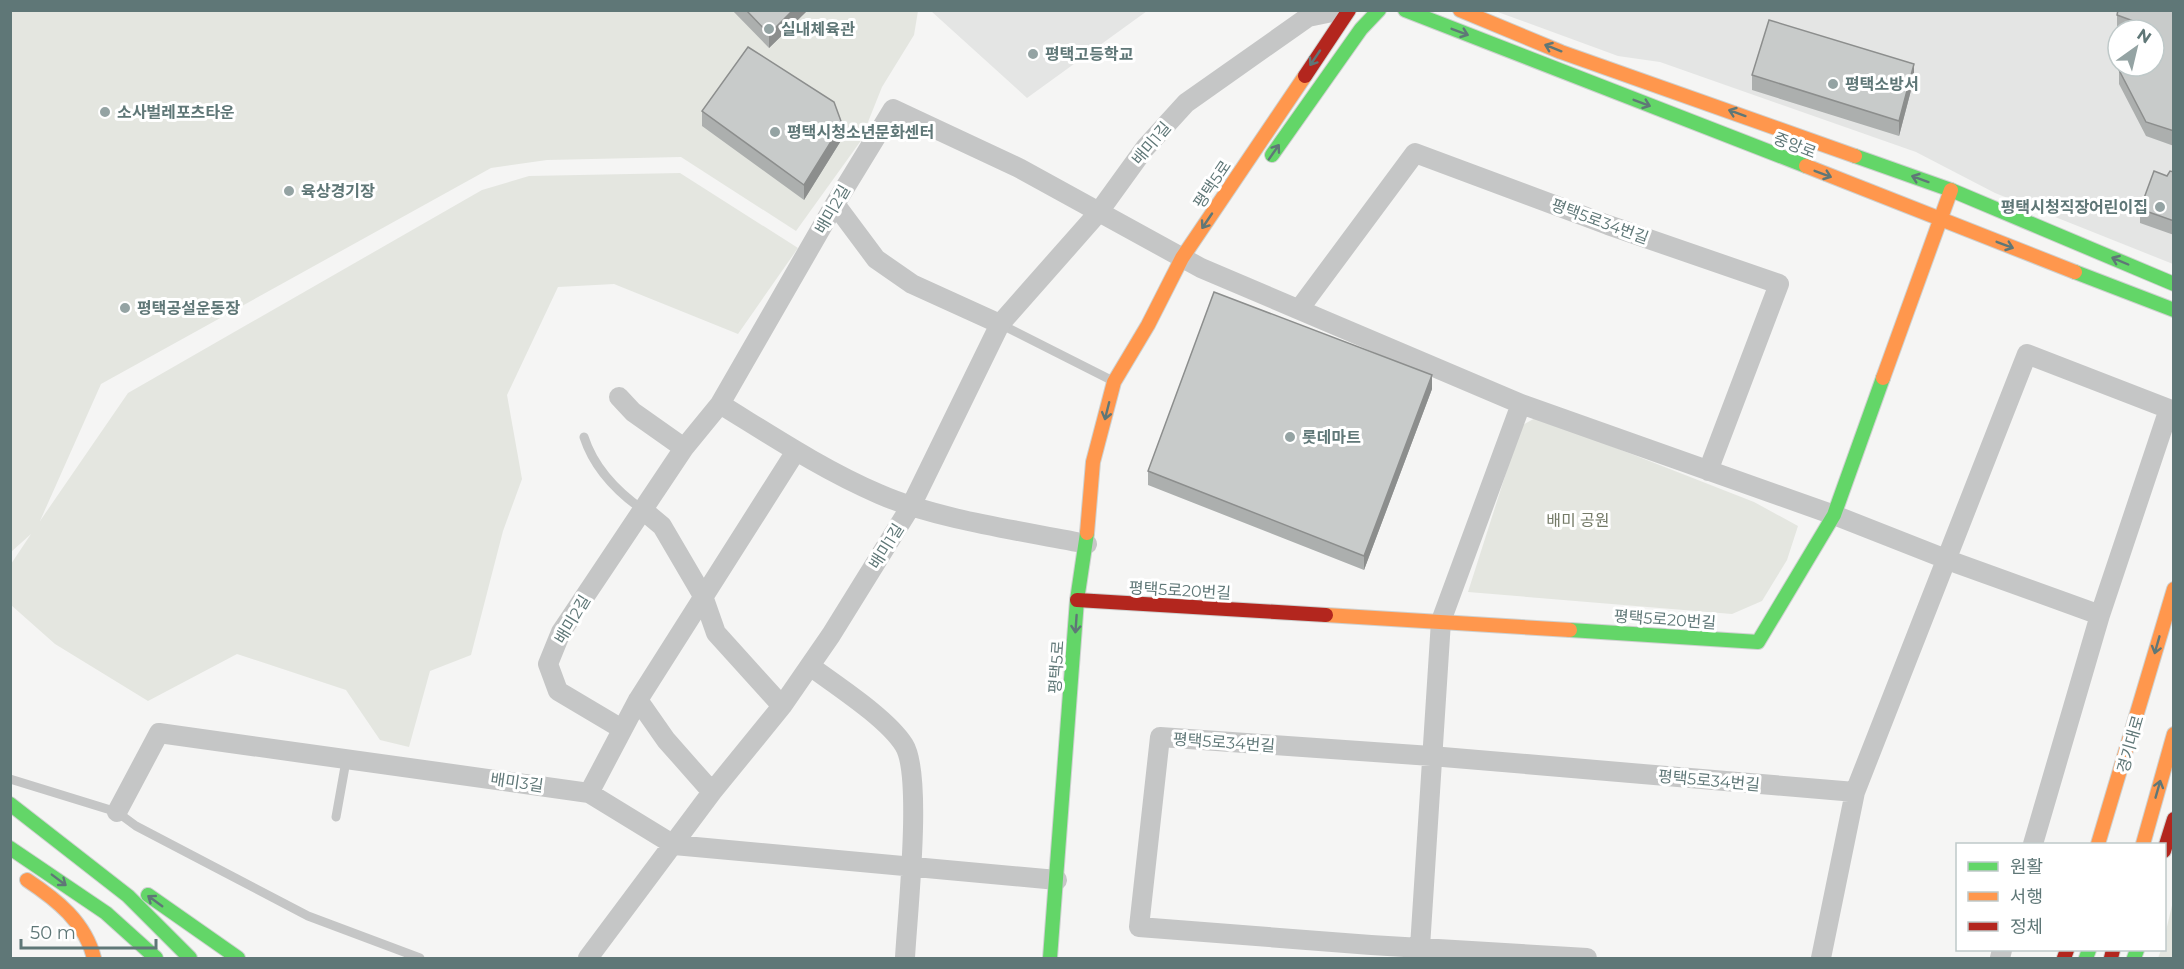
<svg xmlns="http://www.w3.org/2000/svg" width="2184" height="969" font-family="Montserrat,'Noto Sans KR',sans-serif">
	<rect width="100%" height="100%" fill="#f5f5f4"/>
	<!-- built -->
	<path fill="#e4e5e4" fill-rule="evenodd" d="M931,11h216l-120,87z
		M1495,11h678v253l-178,-71 -79,-41 -256,-90 -42,-6zM2118,30h36v36h-36z"/>
	<!-- green -->
	<path fill="#e4e6e0" d="M11,11h907l-4,24 -32,52 -22,55 -64,89 -115,-74 -134,3 -56,8 -390,216 -61,137 88,-128 354,-203 47,-14 151,-3 118,75 -60,86 -124,-50 -56,3 -51,108 15,84 -19,52 -32,124 -41,16 -21,76 -29,-7 -34,-50 -109,-36 -89,47 -93,-57 -44,-39v-41l20,-30 -20,18z
		M1537,417l217,85 44,24 -11,34 -25,41 -30,13 -264,-22 53,-166z
		M2173,901v57h-15l3,-8h3l1,-15z"/>
	<g fill="none" stroke-linecap="round" stroke-linejoin="round">
		<defs>
			<path id="fast" d="M1405,10l401,156
				M1272,155l89,-126 18,-19
				M1855,156l96,34 223,94
				M2075,272l99,38
				M1570,630l188,12 76,-127 49,-137
				M10,804l118,92 62,62
				M10,848l96,65 50,45
				M148,895l90,63
				M1050,958l27,-358 10,-67
				M2086,958l3,-8
				M2134,958l3,-8"/>
			<path id="slow" d="M1460,10l101,42 294,104
				M1806,166l269,106
				M1883,378l68,-188
				M1087,533l6,-71 21,-80 34,-57 34,-67 123,-182
				M1326,615l244,15
				M2098,844l76,-255
				M2143,844l31,-110
				M27,880c30,20 58,42 67,78"/>
			<path id="jam" d="M1305,76l44,-66
				M1077,600l249,15
				M2164,851l10,-32
				M2064,958l3,-8
				M2111,958l2,-8"/>
		</defs>
		<!-- fast casing -->
		<use href="#fast" stroke="#ced1d0" stroke-width="16"/>
		<!-- slow casing -->
		<use href="#slow" stroke="#ced1d0" stroke-width="16"/>
		<!-- jam casing -->
		<use href="#jam" stroke="#ced1d0" stroke-width="16"/>
		<!-- lane -->
		<path stroke="#c5c6c6" stroke-width="9" d="M1000,324l113,57
			M584,437c10,31 32,54 59,73
			M10,779l107,33 19,14 172,90 112,42
			M336,817l10,-56"/>
		<!-- street -->
		<path stroke="#c5c6c6" stroke-width="20" d="M835,204l41,55 36,25 88,40
			M1300,308l115,-155 193,72 171,59 -71,187
			M619,397l14,15 51,36
			M720,404c52,32 103,66 159,90 59,26 144,37 208,50
			M643,510l19,16 41,70 13,37 66,73
			M810,666c27,20 77,52 94,79 19,30 3,172 1,213
			M638,700l28,40 46,52
			M622,729l-64,-38 -10,-27 13,-32 123,-184 36,-44 115,-200 58,-95 126,59 182,100 320,136 313,111 122,48 144,52
			M589,793l49,-93 158,-249
			M117,812l42,-79 430,60 85,52 383,35
			M1420,947l21,-326 80,-217
			M588,958l124,-166 70,-86 49,-71 80,-129 89,-182 98,-111 47,-65 41,-45 122,-86 34,-7
			M1587,958l-216,-13 -232,-18 21,-190 271,19 424,36
			M1821,958l34,-166 172,-438 142,55 -69,206 -67,229
			M2000,958l2,-8"/>
		<!-- fast -->
		<use href="#fast" stroke="#63d668" stroke-width="14"/>
		<!-- slow -->
		<use href="#slow" stroke="#ff974d" stroke-width="14"/>
		<!-- jam -->
		<use href="#jam" stroke="#b3261e" stroke-width="14"/>
	</g>
	<!-- wall -->
	<path fill="#acafae" d="M732,10h76l-39,38z
		M2174,10v136l-28,-10 -27,-52v-14l35,-40h-34l-3,-1v-14z
		M1752,75l162,4 -15,57 -147,-46z
		M702,111l140,28 -38,61 -102,-74z
		M2174,172v63l-34,-12v-14l27,-33z
		M1432,389l-68,181 -216,-85v-14z"/>
	<!-- shaded-wall -->
	<path fill="#8c8e8d" d="M793,10h15l-39,38v-14z
		M1914,64v15l-15,57v-15z
		M842,124v15l-38,61v-15z
		M1432,375v14l-68,181v-14z"/>
	<!-- building -->
	<path fill="#c8cbca" stroke="#8c8e8d" stroke-width="1.5" d="M746,10h47l-24,24z
		M2118,10h56v121l-28,-9 -27,-52 2,-4h33v-36h-21l3,-8 -19,-7z
		M1769,20l145,44 -15,57 -147,-46z
		M748,47l86,55 8,22 -38,61 -102,-74z
		M2154,171l13,5 3,-5 4,1v49l-34,-12z
		M1214,292l218,83 -68,181 -216,-85z"/>
	<!-- one-way arrows -->
	<defs><path id="oneway-shaft" d="M-6 0H5M1.5-3L5.5 0L1.5 3" fill="none" stroke-width="1.6" stroke-linecap="round" stroke-linejoin="round" transform="scale(1.5)"/></defs>
	<g stroke="#5f7777">
		<use href="#oneway-shaft" transform="translate(1460 32) rotate(21)"/>
		<use href="#oneway-shaft" transform="translate(1553 48) rotate(-158)"/>
		<use href="#oneway-shaft" transform="translate(1315 58) rotate(124)"/>
		<use href="#oneway-shaft" transform="translate(1642 103) rotate(21)"/>
		<use href="#oneway-shaft" transform="translate(1737 113) rotate(-160)"/>
		<use href="#oneway-shaft" transform="translate(1274 152) rotate(-55)"/>
		<use href="#oneway-shaft" transform="translate(1823 174) rotate(21)"/>
		<use href="#oneway-shaft" transform="translate(1920 179) rotate(-160)"/>
		<use href="#oneway-shaft" transform="translate(1207 221) rotate(124)"/>
		<use href="#oneway-shaft" transform="translate(2005 245) rotate(21)"/>
		<use href="#oneway-shaft" transform="translate(2120 261) rotate(-157)"/>
		<use href="#oneway-shaft" transform="translate(1107 411) rotate(104)"/>
		<use href="#oneway-shaft" transform="translate(1076 624) rotate(94)"/>
		<use href="#oneway-shaft" transform="translate(2157 645) rotate(106)"/>
		<use href="#oneway-shaft" transform="translate(2158 789) rotate(-74)"/>
		<use href="#oneway-shaft" transform="translate(59 880) rotate(37)"/>
		<use href="#oneway-shaft" transform="translate(155 901) rotate(-144)"/>
	</g>
	<!-- markers -->
	<g fill="#94a3a3" stroke="#fff" stroke-width="2">
		<circle cx="769" cy="29" r="6"/>
		<circle cx="1033" cy="54" r="6"/>
		<circle cx="1833" cy="84" r="6"/>
		<circle cx="105" cy="112" r="6"/>
		<circle cx="775" cy="132" r="6"/>
		<circle cx="289" cy="191" r="6"/>
		<circle cx="2160" cy="207" r="6"/>
		<circle cx="125" cy="308" r="6"/>
		<circle cx="1290" cy="437" r="6"/>
	</g>
	<g text-anchor="middle" stroke-width="6" stroke-linejoin="round" paint-order="stroke">
		<!-- poi labels -->
		<g font-size="16" font-weight="bold" fill="#5f7777" stroke="#fff" text-anchor="start">
			<text x="781" y="35">실내체육관</text>
			<text x="1045" y="60">평택고등학교</text>
			<text x="1845" y="90">평택소방서</text>
			<text x="117" y="118">소사벌레포츠타운</text>
			<text x="787" y="138">평택시청소년문화센터</text>
			<text x="301" y="197">육상경기장</text>
			<text x="2148" y="213" text-anchor="end">평택시청직장어린이집</text>
			<text x="137" y="314">평택공설운동장</text>
			<text x="1302" y="443">롯데마트</text>
		</g>
		<!-- street labels -->
		<g font-size="16" fill="#5f7777" stroke="#fff">
			<text transform="translate(1151 143) rotate(-50)" y="6">배미1길</text>
			<text transform="translate(1795 145) rotate(21)" y="6">중앙로</text>
			<text transform="translate(1212 184) rotate(-56)" y="6">평택5로</text>
			<text transform="translate(832 209) rotate(-60)" y="6">배미2길</text>
			<text transform="translate(1600 221) rotate(20)" y="6">평택5로34번길</text>
			<text transform="translate(886 546) rotate(-58)" y="6">배미1길</text>
			<text transform="translate(1180 590) rotate(3)" y="6">평택5로20번길</text>
			<text transform="translate(572 619) rotate(-59)" y="6">배미2길</text>
			<text transform="translate(1665 619) rotate(4)" y="6">평택5로20번길</text>
			<text transform="translate(1056 667) rotate(-86)" y="6">평택5로</text>
			<text transform="translate(1224 742) rotate(4)" y="6">평택5로34번길</text>
			<text transform="translate(2130 744) rotate(-74)" y="6">경기대로</text>
			<text transform="translate(1709 780) rotate(5)" y="6">평택5로34번길</text>
			<text transform="translate(517 782) rotate(8)" y="6">배미3길</text>
		</g>
		<!-- park labels -->
		<g font-size="16" fill="#737966" stroke="#fff">
			<text x="1578" y="526">배미 공원</text>
		</g>
	</g>
	<!-- border -->
	<rect width="2184" height="969" fill="none" stroke="#5f7777" stroke-width="24"/>
	<!-- legend -->
	<rect x="1956" y="843" width="210" height="108" fill="#ffffff" stroke="#bfc9c9" stroke-width="1.5"/>
	<rect x="1968" y="862" width="30" height="9" fill="#63d668" stroke="#bfc9c9" stroke-width="1.5"/>
	<text x="2010" y="873" font-size="18" fill="#5f7777">원활</text>
	<rect x="1968" y="892" width="30" height="9" fill="#ff974d" stroke="#bfc9c9" stroke-width="1.5"/>
	<text x="2010" y="903" font-size="18" fill="#5f7777">서행</text>
	<rect x="1968" y="922" width="30" height="9" fill="#b3261e" stroke="#bfc9c9" stroke-width="1.5"/>
	<text x="2010" y="933" font-size="18" fill="#5f7777">정체</text>
	<!-- north arrow -->
	<g transform="translate(2136 48) rotate(34)"><circle r="28" fill="#ffffff" stroke="#bfc9c9" stroke-width="1.5"/>
	<path d="M0-4.5L10 22L0 15L-10 22Z" fill="#94a3a3"/>
	<text y="-9" font-size="16" font-weight="bold" text-anchor="middle" fill="#5f7777">N</text>
	</g>
	<!-- scale -->
	<path d="M21 939v9h135v-9" fill="none" stroke="#5f7777" stroke-width="3"/>
	<text x="30" y="939" font-size="18" fill="#5f7777" stroke="#ffffff" stroke-width="4.5" paint-order="stroke">50 m</text>
</svg>
